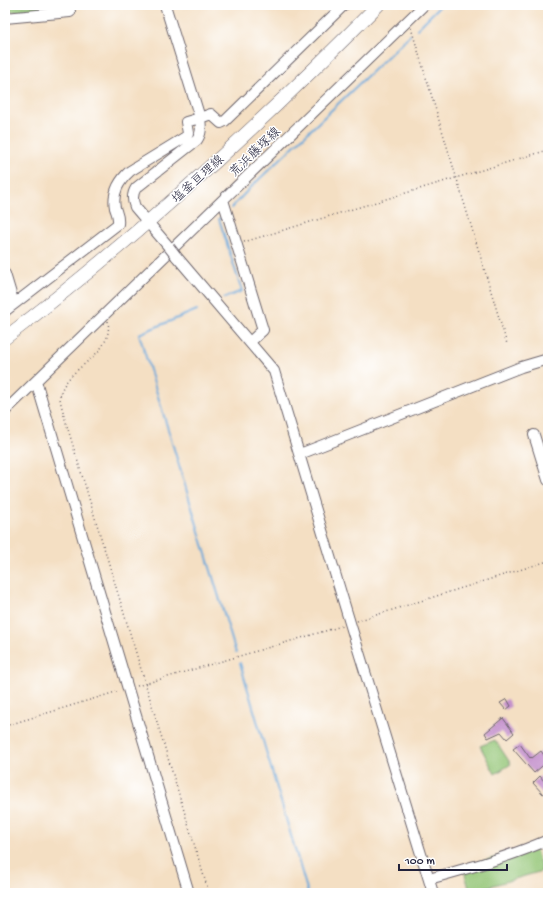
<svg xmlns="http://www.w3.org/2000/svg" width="553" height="898" font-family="'Gochi Hand','Klee One',sans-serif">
	<rect width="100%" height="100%" fill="#fff"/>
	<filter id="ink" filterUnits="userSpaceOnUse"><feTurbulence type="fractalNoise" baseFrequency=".025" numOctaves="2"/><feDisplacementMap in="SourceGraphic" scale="8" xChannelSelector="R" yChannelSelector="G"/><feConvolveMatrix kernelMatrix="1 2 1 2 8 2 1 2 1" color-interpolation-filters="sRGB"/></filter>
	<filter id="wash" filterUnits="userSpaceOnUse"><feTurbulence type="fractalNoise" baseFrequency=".012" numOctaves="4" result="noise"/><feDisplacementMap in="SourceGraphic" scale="16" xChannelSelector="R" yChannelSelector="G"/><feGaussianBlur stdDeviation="0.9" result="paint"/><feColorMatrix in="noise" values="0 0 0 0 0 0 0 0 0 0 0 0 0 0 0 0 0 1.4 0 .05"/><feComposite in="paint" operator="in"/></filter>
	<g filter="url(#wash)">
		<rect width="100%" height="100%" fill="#f4dfc3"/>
		<!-- green -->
		<path fill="#94c677" stroke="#5b7459" d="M5,5h55l-4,5 -51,2z
			M495,740l16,24 -16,10 -15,-28z
			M535,846l7,25 -72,21 -7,-25z"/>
		<!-- forest -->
		<path fill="#77ab68" stroke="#4c6652" d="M548,839v29l-1,1 -8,-26z"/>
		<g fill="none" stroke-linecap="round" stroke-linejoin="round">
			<!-- stream -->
			<path stroke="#67a7da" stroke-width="2" d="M417,29l24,-24
				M231,208l20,-21 159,-152
				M223,216l-4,3 23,72 -18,7
				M197,310l-58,24 97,319
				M240,663l68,230"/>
		</g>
		<g id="blocks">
			<!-- building -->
			<path fill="#c491cc" d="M507,699l4,7 -5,4 -6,-7z
				M503,718l11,15 -7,6 -6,-7 -13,6 -3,-5z
				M520,744l10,14 1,-1 1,1 9,-7 7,10 -14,12 -21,-24z
				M540,776l8,10v5l-5,3 -10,-11z"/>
		</g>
	</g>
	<g filter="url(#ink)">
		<use href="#blocks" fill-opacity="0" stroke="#6c646b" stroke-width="1"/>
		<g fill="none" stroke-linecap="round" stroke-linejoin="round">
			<defs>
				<path id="minor" d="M5,18l65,-6 -1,-7
					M223,200l40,130 -13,12
					M169,247l-34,-40c-3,-7 -3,-13 1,-19l61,-48c5,-7 4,-13 3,-22l11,-4 10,9 4,-2 119,-116
					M176,256l98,115 76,252 83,270
					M5,274l9,30
					M5,311l113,-87c1,-7 -1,-10 -3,-16 -3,-16 4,-27 15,-37l57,-35 1,-3 -2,-11 14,-4 -35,-113
					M36,381l153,512
					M5,411l419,-406
					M534,435l14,45
					M300,454l221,-87 27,-8
					M429,879c40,-11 80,-22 119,-39"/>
				<path id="major" d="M5,338c133,-101 256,-214 373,-333"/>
			</defs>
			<!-- minor casing -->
			<use href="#minor" stroke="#6c646b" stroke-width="12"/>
			<!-- major casing -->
			<use href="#major" stroke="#6c646b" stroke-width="14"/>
			<!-- path -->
			<path stroke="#6c646b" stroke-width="1.5" stroke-dasharray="1 3" stroke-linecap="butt" d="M411,28l96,316
				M244,242l304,-92
				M108,321c6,37 -44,45 -48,76 0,6 3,13 4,19l145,477
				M357,621l191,-60
				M137,686l205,-60
				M5,726l114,-35"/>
			<!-- minor -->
			<use href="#minor" stroke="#fff" stroke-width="10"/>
			<!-- major -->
			<use href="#major" stroke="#fff" stroke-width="13"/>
			<defs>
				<path id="minor-bridge" d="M169,247l7,9"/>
			</defs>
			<!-- minor-bridge casing -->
			<use href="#minor-bridge" stroke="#6c646b" stroke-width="12" stroke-linecap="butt"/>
			<!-- minor-bridge -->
			<use href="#minor-bridge" stroke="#fff" stroke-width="10"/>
		</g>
	</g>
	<g text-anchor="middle" stroke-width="3" stroke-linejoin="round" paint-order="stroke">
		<!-- street labels -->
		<g font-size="13" fill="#22223b" stroke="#fff">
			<text transform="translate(254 151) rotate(-44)" y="5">荒浜藤塚線</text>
			<text transform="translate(197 178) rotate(-42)" y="5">塩釜亘理線</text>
		</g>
	</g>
	<!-- margin -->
	<rect width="553" height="898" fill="none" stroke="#fff" stroke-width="20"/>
	<!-- scale -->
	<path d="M399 864v6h108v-6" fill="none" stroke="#22223b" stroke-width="2"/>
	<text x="405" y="864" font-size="12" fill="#22223b" stroke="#ffffff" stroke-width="3" paint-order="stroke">100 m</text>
</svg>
